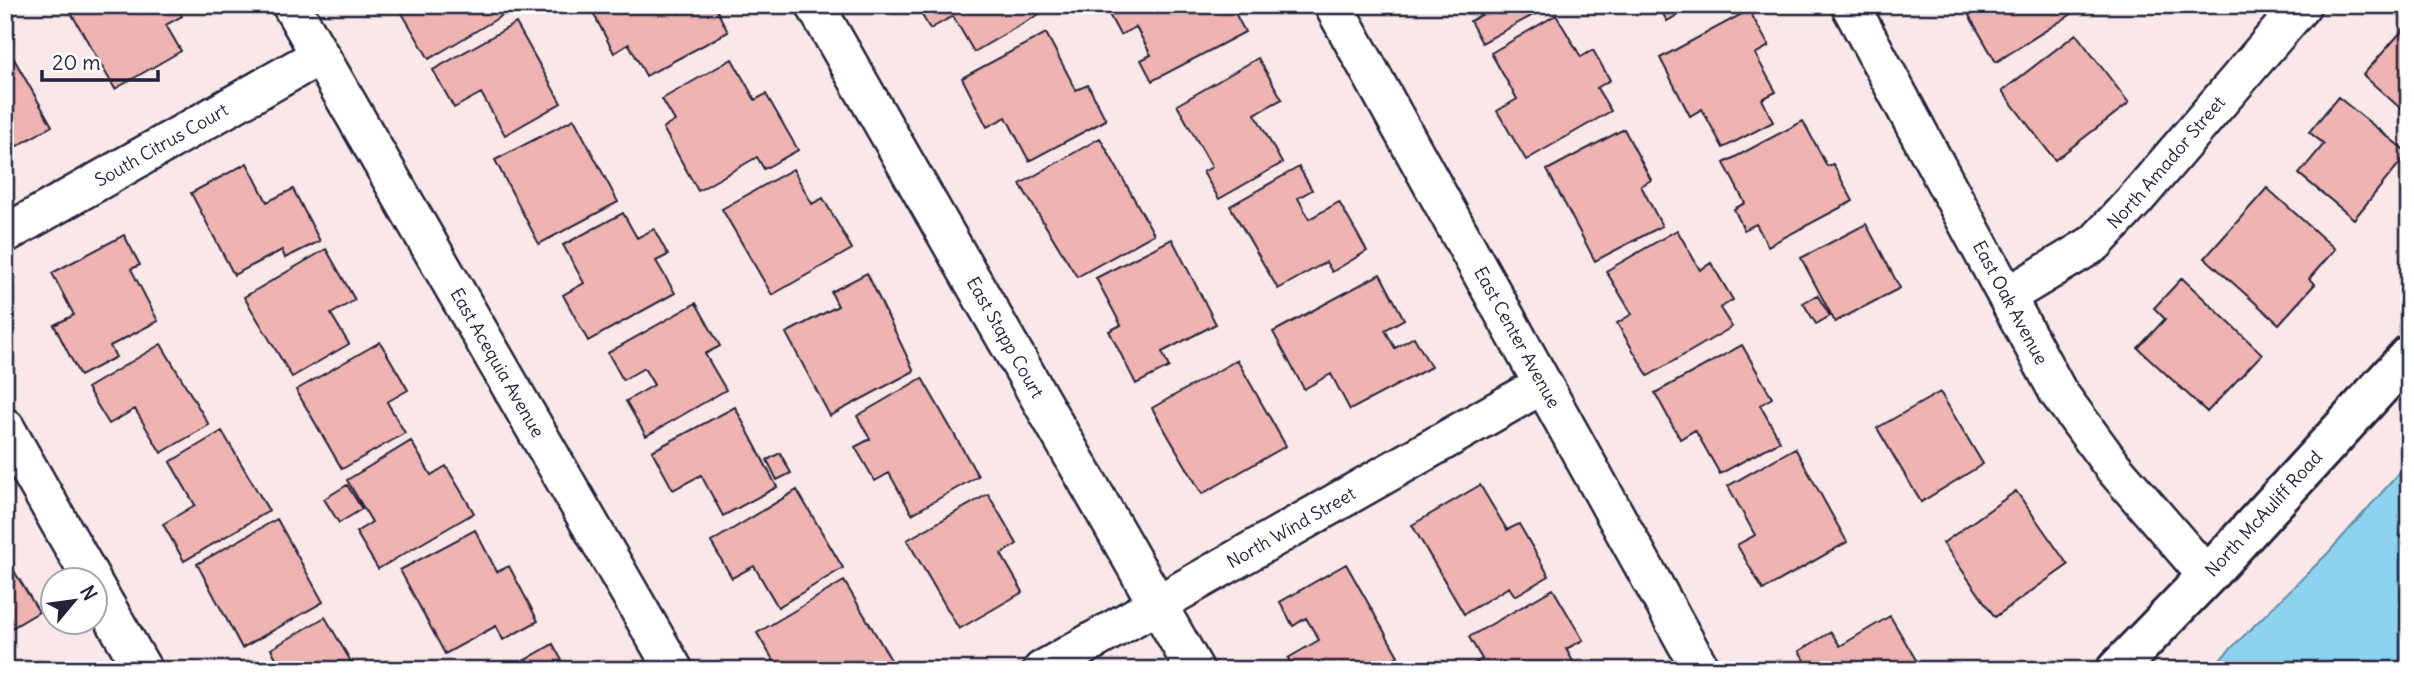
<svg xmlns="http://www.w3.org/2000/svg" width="2414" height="675" font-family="Delius,sans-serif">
	<rect width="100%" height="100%" fill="#fae8e8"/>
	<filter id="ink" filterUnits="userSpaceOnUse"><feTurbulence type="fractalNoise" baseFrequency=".0143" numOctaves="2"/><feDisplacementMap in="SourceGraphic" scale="14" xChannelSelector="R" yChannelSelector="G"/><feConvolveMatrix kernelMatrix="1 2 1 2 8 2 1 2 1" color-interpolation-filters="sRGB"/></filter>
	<g filter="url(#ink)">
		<!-- water -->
		<path fill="#8dd2ef" stroke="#628ca7" stroke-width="2" d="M2409,462v208h-200l119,-117z"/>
		<!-- building -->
		<path fill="#efb3b1" stroke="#22223b" stroke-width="2" d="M79,5h97l6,11 -16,9 15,26 -66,38 -45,-78z
			M405,5h92l6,10 -74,44 -30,-51z
			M589,5h86l4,8 13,-8h22l14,27 -82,44 -17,-32 -15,9z
			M916,5h128l2,5 -72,42 -21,-36 -23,13z
			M1104,5h127l14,27 -93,49 -11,-21 10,-5 -15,-28 -16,8z
			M1478,5h73l-69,38 -12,-22 13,-7z
			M1658,5h36l-27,16z
			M1963,5h112l3,5 -82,52z
			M1749,10l20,36 -14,8 21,38 -14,7 11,23 -50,26 -21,-39 -12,7 -30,-58z
			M1556,15l25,42 12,-7 17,30 -13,8 14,23 -85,49 -29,-49 20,-12 -26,-46z
			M516,23l45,80 -56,32 -24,-42 -27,15 -21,-38z
			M2409,23v93l-46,-41z
			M1046,33l30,57 12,-5 18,35 -77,41 -23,-44 -19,10 -25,-49z
			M2076,34l53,69 -74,57 -53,-69z
			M5,43l47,83 -47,27z
			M1258,58l24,41 -27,15 27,49 -63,36 -16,-27 9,-5 -35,-62z
			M732,59l23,41 11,-6 32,56 -34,19 -7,-12 -59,34 -35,-63 12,-7 -13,-22z
			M2338,97l70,56 -54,66 -55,-45 25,-30 -15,-12z
			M574,119l44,83 -79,42 -44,-84z
			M1803,121l24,45 6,-2 20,37 -85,45 -12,-22 -12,6 -10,-21 11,-6 -21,-40z
			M1624,129l27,51 -10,6 21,40 -67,35 -48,-91z
			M1100,138l54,96 -77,43 -57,-93z
			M247,163l20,39 26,-13 27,52 -35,17 -3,-8 -48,25 -43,-82z
			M1299,167l13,23 -14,8 11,21 30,-17 28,49 -35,21 -6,-10 -48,27 -48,-83z
			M793,169l19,35 11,-6 29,51 -80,46 -50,-86z
			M2267,188l68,61 -26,30 6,5 -36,40 -74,-66z
			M623,213l14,25 17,-9 14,26 -12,6 19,32 -87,48 -25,-46 21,-12 -21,-38z
			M1866,224l34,64 -65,34 -34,-64z
			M1677,230l23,40 11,-7 22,37 -13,8 12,19 -84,49 -31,-53 15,-9 -26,-43z
			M124,235l16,30 -9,4 27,52 -48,25 6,11 -36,19 -26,-51 20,-10 -22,-42z
			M1172,239l44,85 -54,28 7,15 -33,17 -27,-53 12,-6 -25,-47z
			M326,249l29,51 -24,14 18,30 -57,33 -48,-80z
			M867,273l47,98 -84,45 -44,-83 52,-27 -7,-14z
			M1380,274l24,45 -19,11 10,18 19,-11 17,30 -81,43 -19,-36 -27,15 -31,-57z
			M2182,278l80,76 -55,58 -69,-64 27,-29 -11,-11z
			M1817,295l13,21 -14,8 -13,-21z
			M696,303l24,43 -15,8 21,36 -80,46 -20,-35 28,-16 -10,-17 -21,12 -15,-27z
			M380,342l28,48 -21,12 18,31 -63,36 -46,-79z
			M161,344l48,81 -48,28 -26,-44 -26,15 -22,-36z
			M1742,345l30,53 -12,7 20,36 -60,33 -25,-44 -15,9 -25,-46z
			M1237,360l49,86 -84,48 -50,-86z
			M922,378l56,98 -66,38 -23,-41 -14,8 -20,-34 15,-8 -13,-23z
			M1940,392l43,72 -62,38 -44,-74z
			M735,407l42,80 -54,29 -22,-41 -28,15 -21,-39z
			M222,431l47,80 -85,50 -21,-37 32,-19 -25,-43z
			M411,441l20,34 15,-9 28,47 -96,56 -22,-37 16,-10 -25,-42z
			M1795,448l52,94 -84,48 -26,-45 18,-10 -27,-49z
			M780,453l11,20 -14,7 -10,-20z
			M347,485l15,24 -23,14 -15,-24z
			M1480,485l27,45 12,-6 30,52 -34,20 -6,-9 -45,27 -52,-89z
			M797,490l46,78 -65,39 -24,-41 -22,12 -21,-36z
			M2016,491l52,74 -73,52 -52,-74z
			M988,494l29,50 -16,10 22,38 -64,37 -52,-89z
			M277,519l46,83 -81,46 -45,-84z
			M475,530l22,42 12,-6 29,55 -35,19 -7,-14 -51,28 -45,-84z
			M5,556l34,56 -29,17 -5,-9z
			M1346,564l52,92 -24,14h-79l-7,-12 31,-18 -13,-22 -13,8 -13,-24z
			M844,581l50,84 -8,5h-107l-22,-37z
			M1553,589l30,51 -17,9 12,21h-107l-2,-3 13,-8 -13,-22z
			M1890,616l32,54h-111l-12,-19 32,-19 9,14z
			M325,617l31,53h-73l-12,-21z
			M553,644l14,26h-59z"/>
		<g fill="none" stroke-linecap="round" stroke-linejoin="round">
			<defs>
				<g id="minor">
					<path id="s1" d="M291,5l383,665"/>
					<path id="s2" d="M815,5l380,665"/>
					<path id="s3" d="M1333,5l368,665"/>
					<path id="s4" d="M1850,5l208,387 55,75 94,109"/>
					<path id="s5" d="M5,234l314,-178"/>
					<path id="s6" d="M2009,295l86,-52 40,-43 167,-195"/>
					<path d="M5,427l87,153"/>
					<path d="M94,585l49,85"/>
					<path id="s7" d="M1042,670l500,-285"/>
				</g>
				<g id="tertiary">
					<path id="s8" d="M2116,670l91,-94 202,-221"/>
				</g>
			</defs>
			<!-- minor casing -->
			<use href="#minor" stroke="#22223b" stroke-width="42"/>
			<!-- tertiary casing -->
			<use href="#tertiary" stroke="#22223b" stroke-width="44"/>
			<!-- minor -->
			<use href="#minor" stroke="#fff" stroke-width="37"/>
			<!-- tertiary -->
			<use href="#tertiary" stroke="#fff" stroke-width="38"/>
		</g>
	</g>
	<g text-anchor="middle" stroke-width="5" stroke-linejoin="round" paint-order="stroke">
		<!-- street labels -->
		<g font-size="18" fill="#22223b" stroke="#fff">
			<text dy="6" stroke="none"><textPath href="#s5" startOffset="180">South Citrus Court</textPath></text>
			<text dy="6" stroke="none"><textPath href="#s6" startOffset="208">North Amador Street</textPath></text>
			<text dy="6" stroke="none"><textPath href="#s4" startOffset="338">East Oak Avenue</textPath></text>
			<text dy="6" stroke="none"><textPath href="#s2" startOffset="383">East Stapp Court</textPath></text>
			<text dy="6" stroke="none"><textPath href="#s3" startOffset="380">East Center Avenue</textPath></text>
			<text dy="6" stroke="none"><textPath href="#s1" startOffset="413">East Acequia Avenue</textPath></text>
			<text dy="6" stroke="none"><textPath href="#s8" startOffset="215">North McAuliff Road</textPath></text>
			<text dy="6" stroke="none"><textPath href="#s7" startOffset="287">North Wind Street</textPath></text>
		</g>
	</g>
	<!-- margin -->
	<rect width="2414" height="675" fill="none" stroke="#fff" stroke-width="28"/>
	<rect x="14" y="14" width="2386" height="647" fill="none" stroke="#22223b" stroke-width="2.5" filter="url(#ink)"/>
	<!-- north arrow -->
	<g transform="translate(74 601) rotate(61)"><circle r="33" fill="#ffffff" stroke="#a7a7b1" stroke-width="2"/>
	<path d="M0-5L12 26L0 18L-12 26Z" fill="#22223b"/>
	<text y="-10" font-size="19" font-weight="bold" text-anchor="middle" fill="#22223b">N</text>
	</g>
	<!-- scale -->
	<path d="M42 70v10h116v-10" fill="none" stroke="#22223b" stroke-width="3.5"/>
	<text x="52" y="70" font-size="21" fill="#22223b" stroke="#ffffff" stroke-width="5" paint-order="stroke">20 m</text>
</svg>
